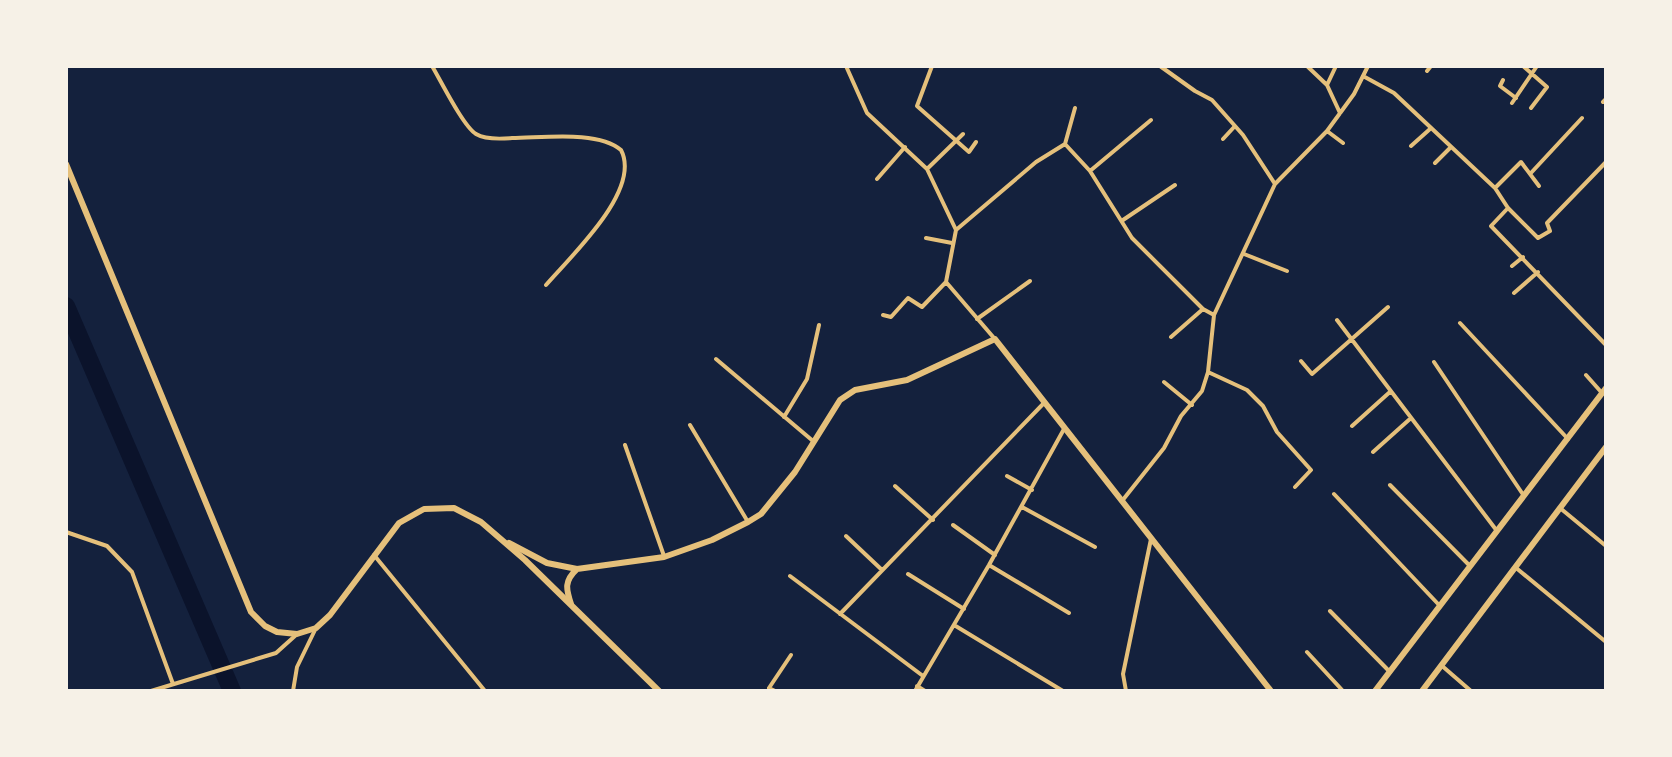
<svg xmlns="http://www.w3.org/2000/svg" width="1672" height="757" font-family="Lato,sans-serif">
	<rect width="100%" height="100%" fill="#14213d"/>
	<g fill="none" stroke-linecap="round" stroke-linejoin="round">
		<!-- river -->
		<path stroke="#0b132b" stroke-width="18" d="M66,306l166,385"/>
		<!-- minor -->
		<path stroke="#e5c07b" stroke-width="4" d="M432,66c9,15 31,60 44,68 10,6 25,5 36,4 30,0 86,-8 109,12 21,40 -50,106 -75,135
			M846,66l21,47 60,56 29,61
			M932,66l-15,40 52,46 7,-10
			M1160,66l35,25 17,9 31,35 32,49
			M1307,66l20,19 13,28
			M1523,66l24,21 -16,21
			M1427,71l4,-5
			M1363,76l31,17 101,95 13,20 30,30 12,-7 -3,-8 59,-61
			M1503,80l-3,6 16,12
			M1327,85l9,-19
			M1603,102l3,-3
			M1512,103l25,-37
			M1327,131l16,12
			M1223,139l12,-13
			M1065,144l25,27 42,67 71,71 11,6
			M1065,144l10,-36
			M1411,146l19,-17
			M1435,163l15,-15
			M927,169l36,-35
			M1090,171l61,-51
			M1530,174l52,-56
			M877,179l28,-32
			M1495,188l26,-26 18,24
			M1508,208l-17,18 115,119
			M1123,220l52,-35
			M926,238l26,5
			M1244,254l43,17
			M1512,266l11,-9
			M946,282l10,-52 80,-68 29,-18
			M946,282l48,56
			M1514,293l24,-21
			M883,315l8,2 17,-19 14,9 24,-25
			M977,319l53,-38
			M1337,320l160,211
			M1460,323l108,116
			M1171,337l32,-28
			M716,359l97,82
			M1301,361l11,13 76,-67
			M1434,362l90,134
			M1208,372l39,18 16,16 14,26 34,38 -16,17
			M1586,375l16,18
			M1164,382l28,23
			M784,417l23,-38 12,-54
			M690,425l58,97
			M1352,426l39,-35
			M625,445l39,111
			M1373,452l38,-34
			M1007,476l25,14
			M1390,485l80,81
			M895,486l38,34
			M1334,494l106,112
			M1122,501l42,-53 17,-32 21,-25 6,-19 6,-57 61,-131 52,-53 27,-37 14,-28
			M1022,507l73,40
			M1560,508l46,38
			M953,525l42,30
			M66,532l41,14 25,26 41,112
			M846,536l36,34
			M374,555l111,136
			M989,565l80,48
			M1515,567l91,75
			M908,574l56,35
			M790,576l133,100
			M1330,611l60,61
			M840,614l204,-211
			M954,625l109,66
			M1307,652l36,39
			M1441,665l30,26
			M917,686l8,5
			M151,691l125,-38 20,-18
			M293,691l4,-24 18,-37
			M775,691l-6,-3 22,-33
			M915,691l74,-126 75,-136
			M1126,691l-3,-17 28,-135"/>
		<!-- secondary -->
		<path stroke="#e5c07b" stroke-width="6" d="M509,543l38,20 30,6c-13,12 -11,20 -6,35
			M577,569l87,-12 48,-17 36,-18 13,-8 34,-42 45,-72 15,-10 52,-10 88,-41 276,352"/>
		<!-- primary -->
		<path stroke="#e5c07b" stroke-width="6" d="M66,164l185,448 14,14 12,6 20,2 19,-6 14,-13 69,-92 25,-14 30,-1 27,14 44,38 134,131
			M1375,691l231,-303
			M1422,691l184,-244"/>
	</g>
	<!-- border -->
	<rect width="1672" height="757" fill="none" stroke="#f6f1e7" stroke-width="136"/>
</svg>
